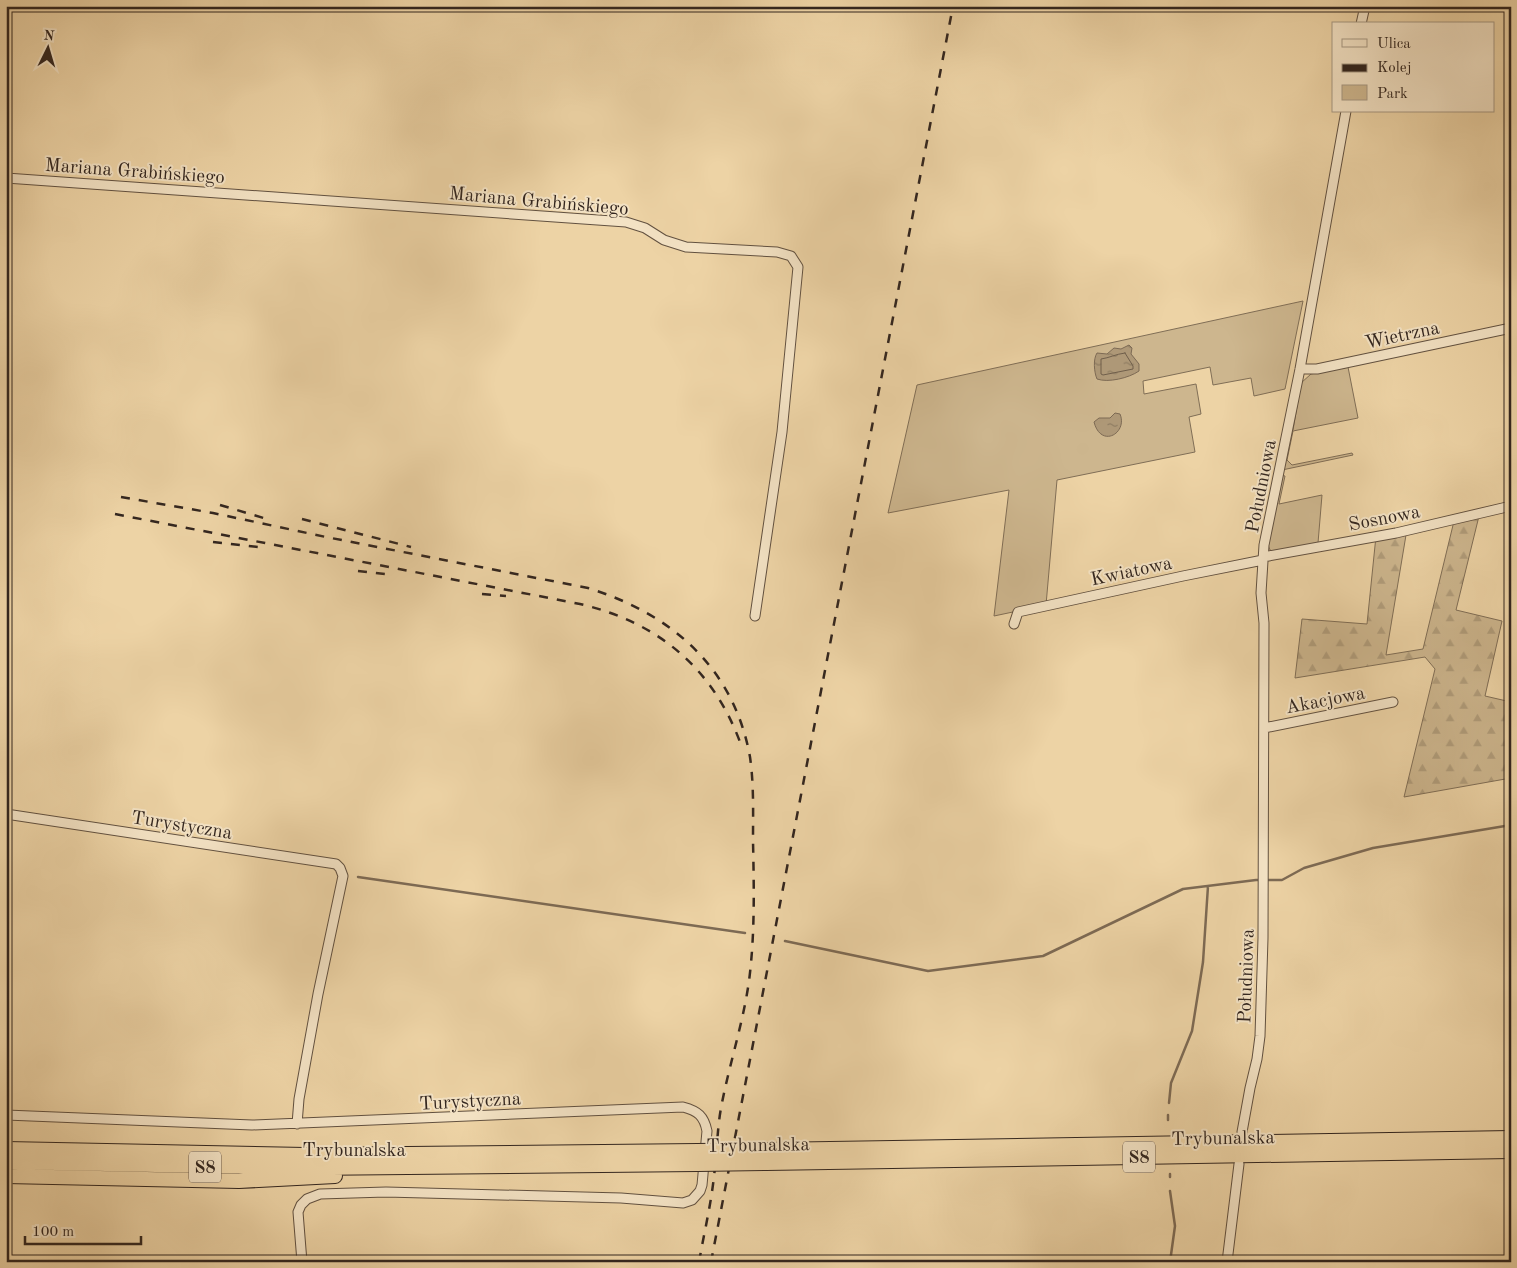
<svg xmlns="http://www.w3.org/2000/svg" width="1517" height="1268" font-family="'Old Standard TT',serif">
	<defs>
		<pattern id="forest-firs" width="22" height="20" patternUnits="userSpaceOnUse" patternTransform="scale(1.25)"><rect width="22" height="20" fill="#cdb68e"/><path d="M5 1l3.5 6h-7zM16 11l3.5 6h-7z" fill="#b09c7a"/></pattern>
		<pattern id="water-ripples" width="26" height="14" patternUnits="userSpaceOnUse" patternTransform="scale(1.25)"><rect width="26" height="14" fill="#ae9877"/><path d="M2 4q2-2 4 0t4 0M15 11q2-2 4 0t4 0" fill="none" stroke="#8e7c61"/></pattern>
	</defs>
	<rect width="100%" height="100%" fill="#edd3a5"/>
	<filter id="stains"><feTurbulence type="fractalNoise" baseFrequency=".004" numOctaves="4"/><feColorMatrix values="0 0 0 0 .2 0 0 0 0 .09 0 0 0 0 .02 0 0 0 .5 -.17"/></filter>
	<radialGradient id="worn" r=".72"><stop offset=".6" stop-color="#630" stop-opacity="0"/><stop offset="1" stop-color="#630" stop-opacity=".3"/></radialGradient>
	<!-- green -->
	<path fill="#cdb68e" stroke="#806e56" d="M1303,301l-18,88 -31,7 -3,-18 -38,7 -3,-18 -67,14 1,13 52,-10 5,30 -12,3 6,35 -138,28 -11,125 -52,11 15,-126 -121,23 29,-128z
		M1348,367l10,51 -65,13 -6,29 5,5 60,-12 1,2 -71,15 8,-40h3l8,-47 10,-9z
		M1281,475l4,1 -6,28 43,-9 -4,48 -44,9 -4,-2 -2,-5z"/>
	<!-- forest -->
	<path fill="url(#forest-firs)" stroke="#806e56" d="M1479,516l-23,94 46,11 -17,75 26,6v76l-107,19 31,-128 -10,-12 -130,21 7,-59 65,5 9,-88 26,-4 4,3 -20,120 37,-6 31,-128z"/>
	<!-- water -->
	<path fill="url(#water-ripples)" stroke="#7d6a54" d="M1129,345l3,3 -1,6 8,10v7c-10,7 -31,12 -42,8 -3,-7 -4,-20 0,-26l10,1 7,-6 7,1z
		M1115,413l5,1c8,19 -19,35 -26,8l5,-4h11z"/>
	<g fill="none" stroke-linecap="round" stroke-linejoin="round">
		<!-- shore -->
		<path stroke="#705f4b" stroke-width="1" d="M1125,353l8,13v3l-30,6 -2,-1v-15c8,-1 15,-5 24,-6z"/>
		<!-- stream -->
		<path stroke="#7d6a54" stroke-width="2.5" d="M358,877l387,56
			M785,941l143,30 115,-15 140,-67 73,-9h26l22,-12 69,-20 138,-23
			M1169,1103l2,-20 21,-52 11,-69 5,-76
			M1168,1120v-5
			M1170,1174v3
			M1170,1262l5,-36 -5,-35"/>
		<defs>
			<path id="minor" d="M1361,24l4,-18
				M6,178l620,44 19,6 19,12 22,7 91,5 14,4 7,11 -16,165 -27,184
				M1300,369h17l194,-41
				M1263,557l133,-24 115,-27
				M1014,624l4,-12 165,-36 80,-16
				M1264,728l129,-26
				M6,814l330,50 4,4 3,8 -25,118 -19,105 -2,25
				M6,1115l246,10 431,-18c15,4 21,9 24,24l-5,54 -2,6 -8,9 -9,3 -62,-5 -235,-6 -66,2 -13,5 -6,6 -3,7 4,50
				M1242,1132l8,-44 7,-29 3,-23 3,-98 1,-315 -3,-30 3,-48 36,-176 46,-258
				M1227,1262l12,-98"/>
			<path id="highway" d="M6,1149l299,6 393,-4
				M768,1150l743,-12
				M6,1162l300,6 391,-4
				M766,1163l745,-12
				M6,1176l233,5 96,-5"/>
		</defs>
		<!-- minor casing -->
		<use href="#minor" stroke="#625140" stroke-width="11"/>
		<!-- highway casing -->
		<use href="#highway" stroke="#33261f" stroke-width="16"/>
		<!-- minor -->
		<use href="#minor" stroke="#f3e2c4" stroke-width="9"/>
		<!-- highway -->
		<use href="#highway" stroke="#edd3a5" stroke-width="14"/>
		<!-- rail -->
		<path stroke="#33261f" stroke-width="2.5" stroke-dasharray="9 9" stroke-linecap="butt" d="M121,497l92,16 113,24 262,51c84,26 146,80 162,169 4,28 3,56 3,84 1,47 2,94 -4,140 -6,43 -20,84 -28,127 -4,22 -4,45 -7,68 -3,29 -10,57 -15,86
			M220,505l47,14
			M115,514l465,90c77,18 132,63 160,138
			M302,519l109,28
			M213,542l45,5
			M358,571l35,4
			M482,594l24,2
			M711,1262l242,-1256"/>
		<defs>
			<path id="highway-bridge" d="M698,1151l70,-1
				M697,1164l69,-1"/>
		</defs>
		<!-- highway-bridge casing -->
		<use href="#highway-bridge" stroke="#33261f" stroke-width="16" stroke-linecap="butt"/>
		<!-- highway-bridge -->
		<use href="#highway-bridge" stroke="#edd3a5" stroke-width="14"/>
	</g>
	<g text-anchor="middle" stroke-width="4" stroke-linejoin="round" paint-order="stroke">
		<!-- shield labels -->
		<g fill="#f3e2c4" stroke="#6d5e50" stroke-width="1">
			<rect x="1123" y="1141.5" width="32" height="31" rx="4"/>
			<rect x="189" y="1151.5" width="32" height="31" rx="4"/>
		</g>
		<g font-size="18" font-weight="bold" fill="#33261f">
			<text x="1139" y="1163">S8</text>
			<text x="205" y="1173">S8</text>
		</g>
		<!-- street labels -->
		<g font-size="19" fill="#33261f" stroke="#f3e2c4">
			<text transform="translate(135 170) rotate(4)" y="7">Mariana Grabińskiego</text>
			<text transform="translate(539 200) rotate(5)" y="7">Mariana Grabińskiego</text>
			<text transform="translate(1402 334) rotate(-12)" y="7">Wietrzna</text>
			<text transform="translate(1260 486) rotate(-79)" y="7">Południowa</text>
			<text transform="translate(1384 517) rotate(-11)" y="7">Sosnowa</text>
			<text transform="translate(1131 570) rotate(-12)" y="7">Kwiatowa</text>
			<text transform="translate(1325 699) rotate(-11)" y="7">Akacjowa</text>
			<text transform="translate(182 824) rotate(9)" y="7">Turystyczna</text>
			<text transform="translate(1245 976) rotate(-88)" y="7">Południowa</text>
			<text transform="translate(470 1100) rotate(-3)" y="7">Turystyczna</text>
			<text transform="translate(1223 1137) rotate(-1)" y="7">Trybunalska</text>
			<text transform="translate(758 1144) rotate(-1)" y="7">Trybunalska</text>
			<text x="354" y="1156">Trybunalska</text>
		</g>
	</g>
	<!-- margin -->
	<rect width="1517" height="1268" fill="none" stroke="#edd3a5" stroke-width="25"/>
	<rect x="8" y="8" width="1502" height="1253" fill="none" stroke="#33261f" stroke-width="2.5"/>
	<rect x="12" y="12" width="1492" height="1243" fill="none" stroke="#33261f"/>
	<!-- legend -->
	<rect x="1332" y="22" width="162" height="90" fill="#f3e2c4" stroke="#a69782"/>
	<rect x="1342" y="39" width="25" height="8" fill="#f3e2c4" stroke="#a69782"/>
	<text x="1377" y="48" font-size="15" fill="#33261f">Ulica</text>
	<rect x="1342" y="64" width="25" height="8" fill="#33261f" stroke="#a69782"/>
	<text x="1377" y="72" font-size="15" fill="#33261f">Kolej</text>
	<rect x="1342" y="85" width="25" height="15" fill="#cdb68e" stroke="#a69782"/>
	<text x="1377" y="98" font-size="15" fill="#33261f">Park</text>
	<!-- north arrow -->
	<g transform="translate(48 48) rotate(5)" stroke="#f3e2c4" stroke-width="4" paint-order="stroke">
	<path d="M0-4L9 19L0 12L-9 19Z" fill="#33261f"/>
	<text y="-8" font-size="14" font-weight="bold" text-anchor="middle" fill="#33261f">N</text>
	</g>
	<!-- scale -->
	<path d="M25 1236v8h116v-8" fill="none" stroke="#33261f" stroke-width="2.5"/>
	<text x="32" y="1236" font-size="15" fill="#33261f" stroke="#f3e2c4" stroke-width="4" paint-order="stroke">100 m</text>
	<rect width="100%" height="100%" filter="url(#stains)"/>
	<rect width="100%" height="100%" fill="url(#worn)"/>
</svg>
